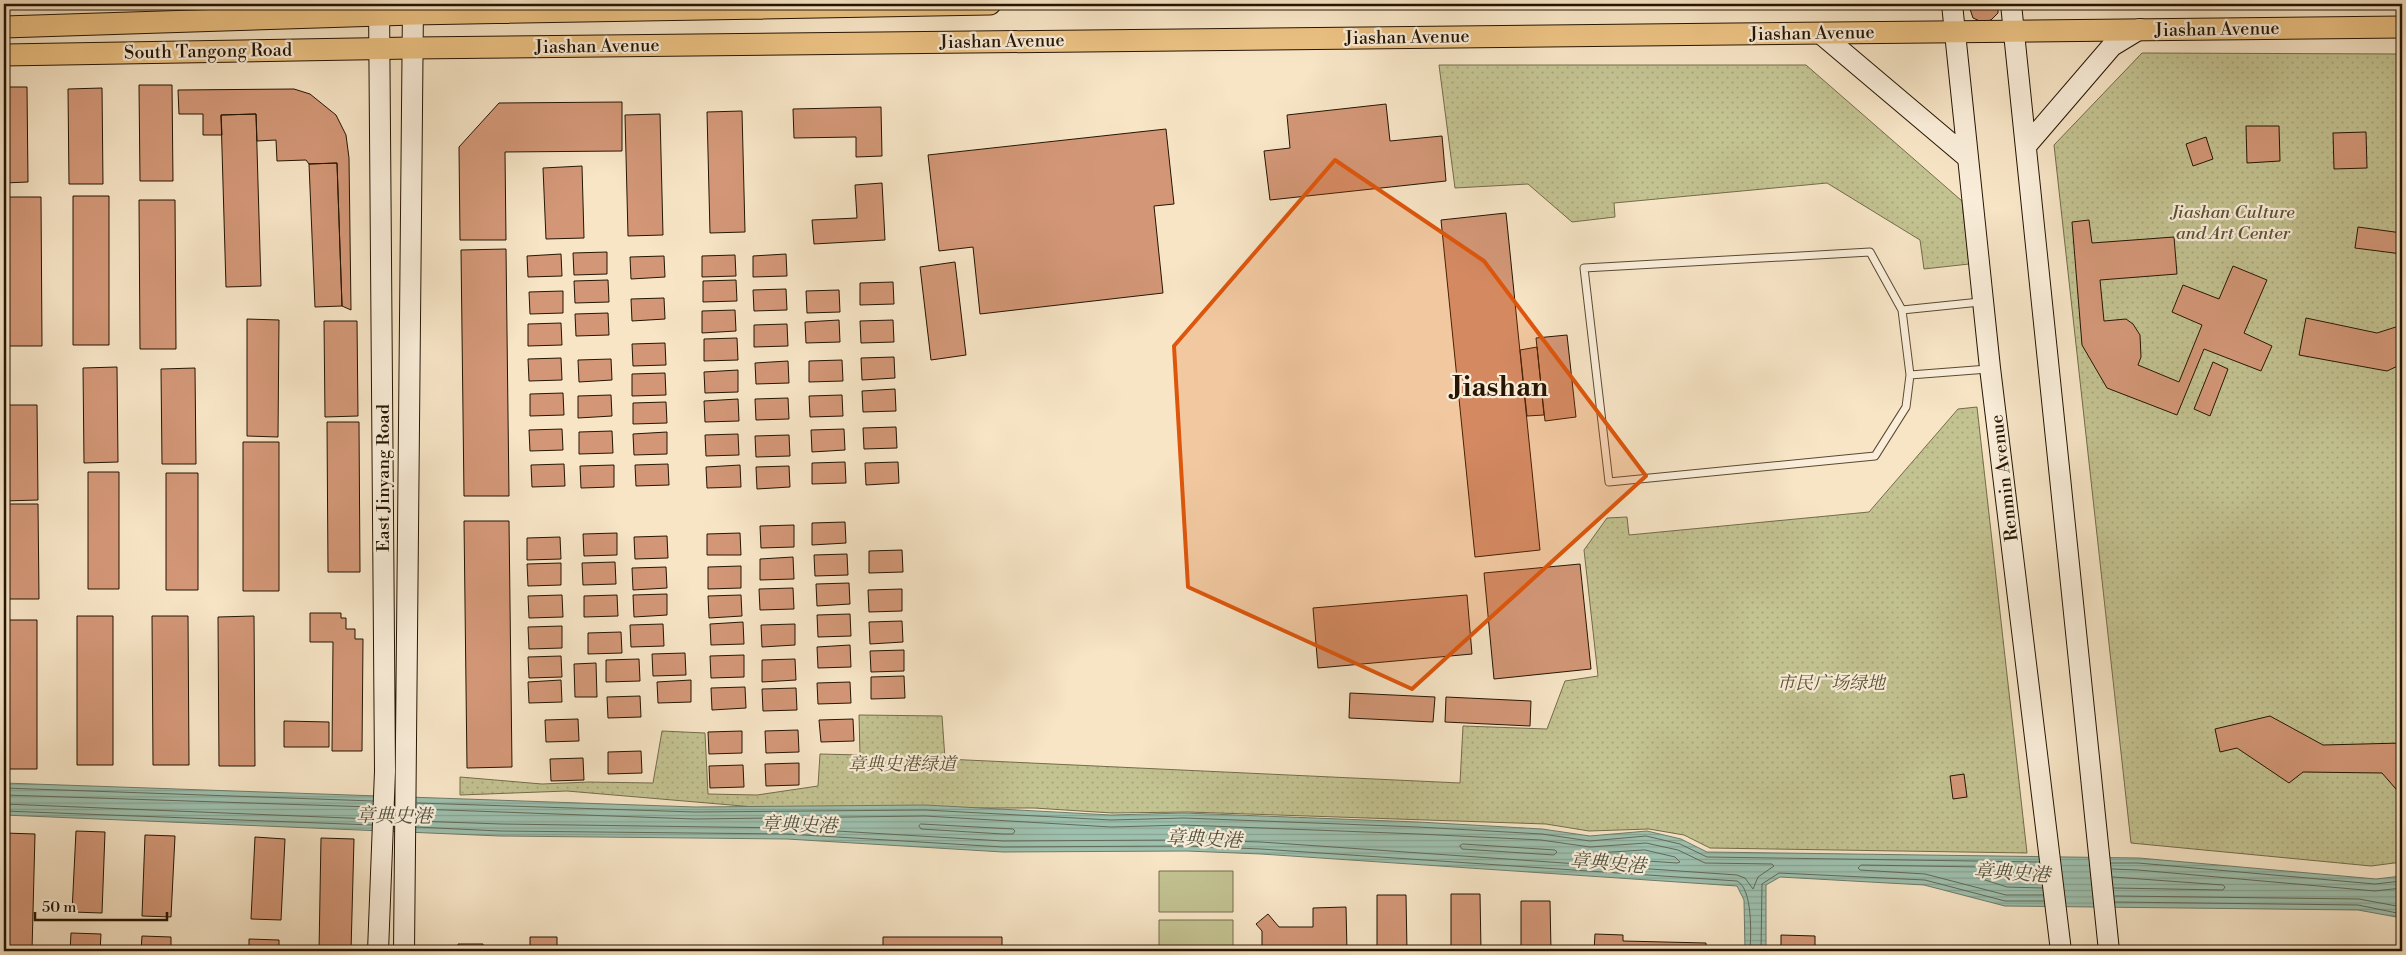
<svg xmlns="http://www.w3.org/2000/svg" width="2406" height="955" font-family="'Libre Bodoni','Noto Serif SC',serif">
	<defs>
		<pattern id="grass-dots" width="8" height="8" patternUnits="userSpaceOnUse" patternTransform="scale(1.25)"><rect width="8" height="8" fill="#c3c291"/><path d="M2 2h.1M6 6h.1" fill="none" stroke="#a7a67b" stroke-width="1.8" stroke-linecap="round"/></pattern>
		<pattern id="water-rules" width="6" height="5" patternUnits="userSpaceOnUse" patternTransform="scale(1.25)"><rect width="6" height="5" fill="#9ec0ae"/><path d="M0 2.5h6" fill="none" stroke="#88a494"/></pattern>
	</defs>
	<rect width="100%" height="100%" fill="#f7e5c6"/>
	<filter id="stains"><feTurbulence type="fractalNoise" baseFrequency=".004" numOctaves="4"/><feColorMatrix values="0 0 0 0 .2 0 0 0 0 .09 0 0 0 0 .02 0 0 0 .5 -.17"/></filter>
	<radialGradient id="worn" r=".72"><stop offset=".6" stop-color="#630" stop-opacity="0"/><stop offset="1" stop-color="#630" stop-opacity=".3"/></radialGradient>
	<!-- grass -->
	<path fill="url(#grass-dots)" stroke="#746c4a" d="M2142,53l260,1v808l-31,4 -240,-23 -77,-698z
		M1439,65h367l156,136 7,63 -45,5 -4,-29 -93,-57 -213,20 1,14 -43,5 -44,-38 -73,4z
		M1977,407l50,446 -317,-5 -26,-13 -35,-6 -60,2 -43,-7 -358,-12 -76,1 -78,-5h-268l-199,-17 -107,4v-18l82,7 47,-2 64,1 9,-52 43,2 3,61 49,1 61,-9 2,-32 40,1 -1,-40 83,1 3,43 515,24 3,-57 84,3 18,-48 33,-5 -14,-126 23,-32 20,-1 2,18 240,-23 89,-103z"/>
	<!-- pitch -->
	<path fill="#c3c291" stroke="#746c4a" d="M1159,871h74v41h-74z
		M1159,920h74v31h-74z"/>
	<!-- water -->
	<path fill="url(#water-rules)" stroke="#6e7c69" d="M4,783l691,24 230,-2 186,10 73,-2 234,9 124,7 48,7 57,-5 34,8 26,13 432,6 237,21 26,-3v42l-44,-8 -353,-4 -81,-21 -144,-8 -14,8v66h-21l-1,-51 -7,-14 -476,-32 -74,-3 -184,1 -216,-13 -287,-3 -496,-21z"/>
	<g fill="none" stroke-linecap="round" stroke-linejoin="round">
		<!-- shore -->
		<path stroke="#626a58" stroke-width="1" d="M4,788l369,13
			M4,795l368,12
			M417,803l278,9 230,-2 186,10 73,-2 234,9 124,7 48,7 56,-5 34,8 27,13 332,5
			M4,804l368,15
			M4,811l368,14
			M416,821l85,3 286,4 216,13 185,-1 73,2 476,33 8,3 8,11 5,-12 16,-11 -2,-2 -67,-1 -27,-13 -32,-7 -56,4 -49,-7 -123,-6 -234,-9 -73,2 -186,-11 -230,3 -278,-10
			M921,824l92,5 2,2 -2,3h-10l-82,-5 -2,-3z
			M416,827l84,4 287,3 216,13 185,-1 73,3 476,32c16,8 14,54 13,70
			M1463,844l92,6 2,2 -3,3 -92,-6 -2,-3z
			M1645,850l30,7 5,5 -3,1 -75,-5 -3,-2 2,-3z
			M2111,863h27l237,21 27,-3
			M2040,868l-179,-3 -3,3 2,2 65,4 81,21h37
			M2112,869l26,1 237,21 27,-3
			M2040,876l-61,-1 -3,2 31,10 35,1
			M2113,877l110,8 2,2 -2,3 -109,-2
			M2115,896l244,3 43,8
			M2115,902l243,3 44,9
			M1761,951l1,-67 17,-11 146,7 80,21h39"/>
	</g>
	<!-- building -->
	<path fill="#d39777" stroke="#251502" d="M1970,4h28v9l-7,7 -9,2 -9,-4 -3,-9z
		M139,85h33l1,96h-33z
		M4,87h23l1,95 -24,1z
		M102,88l1,96h-34l-1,-95z
		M294,89l16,5 26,21 10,20 3,23 2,152 -9,-4 -5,-143 -28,1 -3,-4 -29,1 -1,-21 -19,1 -1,-27 -35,1 1,20h-19v-21h-24l-1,-24z
		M622,102v49l-117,1 1,88h-46l-1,-93 40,-44z
		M1386,104l4,37 52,-5 4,45 -176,19 -6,-49 26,-3 -3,-33z
		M881,107l1,49 -26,1v-20l-62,1 -1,-29z
		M742,111l3,121 -35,1 -3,-121z
		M256,114l5,172 -35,1 -5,-172z
		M660,114l3,121 -35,1 -3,-121z
		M2246,126h33l1,35 -33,2z
		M1166,129l8,75 -20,2 9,87 -183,21 -7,-67 -34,4 -11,-96z
		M2366,132l1,36 -33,1 -1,-36z
		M2206,137l7,22 -20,7 -7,-22z
		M337,163l5,143 -27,1 -6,-143z
		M582,166l2,72 -38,1 -3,-71z
		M882,183l3,57 -71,4 -2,-24 45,-2 -2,-33z
		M73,196h36v149h-36z
		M5,197h36l1,149h-36z
		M139,200h36l1,149h-36z
		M1506,213l34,337 -65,7 -34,-337z
		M2089,220l3,23 82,-6 3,37 -77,6 4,41 22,-2 7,5 7,11 1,22 -3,8 41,17 23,-57 -30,-13 11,-27 36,14 14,-33 34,14 -23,53 28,13 -11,25 -57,-22 -27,66 -70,-27 -25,-43 -10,-123z
		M2358,227l44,6v21l-47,-6z
		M506,249l3,247h-45l-3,-246z
		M607,252v22l-33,1 -1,-22z
		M561,254l1,22 -34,1 -1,-21z
		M786,254l1,22 -34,1v-21z
		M735,255l1,21 -34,1v-21z
		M664,256l1,21 -34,2 -1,-22z
		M955,262l11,93 -35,5 -11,-93z
		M608,280l1,22 -34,1 -1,-22z
		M736,280l1,21 -34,1v-21z
		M893,282l1,22 -34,1v-22z
		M786,289l1,21 -33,1 -1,-21z
		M839,290l1,22 -33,1 -1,-22z
		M563,291v22l-33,1 -1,-22z
		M664,298l1,21 -33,2 -1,-22z
		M735,310l1,21 -34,2v-22z
		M608,313l1,22 -33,1 -1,-22z
		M2306,318l71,15 25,-8v39l-15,7 -88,-16z
		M247,319l32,1 -1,117 -31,-1z
		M839,320l1,22 -34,1 -1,-21z
		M893,320l1,22 -33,1 -1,-22z
		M324,321h33l1,95 -33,1z
		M561,323l1,22 -34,1v-22z
		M787,324l1,22 -34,1v-22z
		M1567,335l9,82 -31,4 -9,-83z
		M737,338l1,22 -34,1v-22z
		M665,343l1,22 -33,1 -1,-22z
		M1537,347l7,68 -17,1 -7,-66z
		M894,357l1,21 -33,2 -1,-22z
		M561,358l1,22 -33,1 -1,-22z
		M611,359l1,21 -33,2 -1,-22z
		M842,360l1,21 -34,1v-21z
		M788,361l1,22 -33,1 -1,-21z
		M2213,362l15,7 -18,47 -16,-7z
		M117,367l1,95 -34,1 -1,-95z
		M195,368l1,96h-34l-1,-95z
		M738,370v22l-33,1 -1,-21z
		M665,373l1,22 -34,1v-22z
		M895,389l1,22 -33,1 -1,-21z
		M563,393l1,22 -34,1v-22z
		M611,395l1,21 -34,2v-22z
		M842,395l1,21 -33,1 -1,-21z
		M788,398l1,21 -33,1 -1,-21z
		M738,399l1,22 -34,1 -1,-21z
		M666,402l1,21 -34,1v-21z
		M4,405h33l1,95 -34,1z
		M327,422h32l1,150h-32z
		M896,427l1,21 -33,1 -1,-21z
		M562,429l1,21 -33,1 -1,-21z
		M844,429l1,21 -33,2 -1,-22z
		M612,431l1,22 -34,1v-22z
		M667,432v22l-33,1 -1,-21z
		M738,434l1,21 -33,1 -1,-21z
		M789,435l1,21 -34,1 -1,-21z
		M243,442h36v149h-36z
		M845,462l1,21 -34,1v-21z
		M898,462l1,21 -33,2 -1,-22z
		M564,464l1,22 -33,1 -1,-22z
		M668,464l1,21 -33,1 -1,-21z
		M614,465v22l-33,1 -1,-22z
		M740,465l1,22 -34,1 -1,-21z
		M789,466l1,21 -33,2 -1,-22z
		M88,472h31v117h-31z
		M166,473h32v117h-32z
		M4,504h34l1,95h-34z
		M464,521h45l3,246 -45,1z
		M845,522l1,21 -34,2v-22z
		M794,525v22l-33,1 -1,-22z
		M617,533v22l-33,1 -1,-22z
		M740,533l1,22h-34v-21z
		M667,536l1,22 -33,1 -1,-22z
		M560,537l1,22 -34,1v-22z
		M902,550l1,22 -34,1v-22z
		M847,554l1,21 -33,1 -1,-21z
		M793,557l1,22 -34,1v-21z
		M615,562l1,22 -33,1 -1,-22z
		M561,563v22l-33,1 -1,-22z
		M1580,564l11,105 -97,10 -10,-106z
		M741,566v22l-33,1v-22z
		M666,567l1,21 -34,2 -1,-22z
		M849,583l1,21 -33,2 -1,-22z
		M793,588l1,21 -34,1 -1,-21z
		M902,589v22l-33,1 -1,-22z
		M667,594v21l-33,2 -1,-22z
		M562,595l1,22 -34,1 -1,-22z
		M617,595l1,21 -34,1v-21z
		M741,595l1,21 -33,2 -1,-22z
		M1467,595l5,59 -154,14 -5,-60z
		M310,613h31v5h5v11h9v10h8l-1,112h-30l1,-109h-23z
		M850,614l1,22 -33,1 -1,-22z
		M77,616h36v149h-36z
		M152,616h36l1,149h-36z
		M254,616l1,150h-36l-1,-149z
		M4,620h33v149h-33z
		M902,621l1,21 -33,2 -1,-22z
		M743,622l1,22 -33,1 -1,-21z
		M663,624l1,22 -33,1 -1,-22z
		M795,624v21l-33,2 -1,-22z
		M562,626v22l-33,1 -1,-22z
		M621,632l1,21 -34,1v-21z
		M850,645l1,22 -33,1 -1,-21z
		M904,650v21l-33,1 -1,-21z
		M685,653l1,22 -33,1 -1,-22z
		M744,655v22l-33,1 -1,-22z
		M561,656l1,21 -33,1 -1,-21z
		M639,659l1,22 -34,1v-22z
		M795,659l1,21 -34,2v-22z
		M596,663l1,34h-22l-1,-33z
		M904,676l1,22 -34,1v-22z
		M561,680l1,22 -33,1 -1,-21z
		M691,680v22l-33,1 -1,-21z
		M850,682l1,21 -33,1 -1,-21z
		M745,687l1,21 -34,2 -1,-22z
		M796,688l1,22 -34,1 -1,-22z
		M1350,693l85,4 -2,25 -84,-4z
		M640,696l1,21 -33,1 -1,-21z
		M1446,697l85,4 -1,25 -85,-4z
		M2270,716l53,29 79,-2v53l-20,-23 -79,-1 -14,11 -52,-35 -17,4 -5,-23z
		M578,719l1,22 -33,1 -1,-22z
		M853,719l1,22 -33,1 -2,-22z
		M284,721l45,1v25h-45z
		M798,730l1,22 -33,1 -1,-22z
		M742,731v22l-33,1 -1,-22z
		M641,751l1,22 -34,1v-22z
		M583,758l1,22 -33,1 -1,-22z
		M799,763v22l-33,1 -1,-22z
		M743,765l1,22 -34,1 -1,-22z
		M1964,774l3,23 -14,2 -3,-23z
		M76,831l29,1 -3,81 -30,-1z
		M4,833l31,1 -3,117h-28z
		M145,835l30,1 -4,81 -29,-1z
		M255,837l30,2 -4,81 -30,-1z
		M321,838l33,1 -3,112h-32z
		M1451,894h29l1,57h-30z
		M1377,895h29l1,56h-30z
		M1521,901h29l1,50h-30z
		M1346,907l1,44h-85v-20l-6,-7 12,-10 11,13h34v-19z
		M71,933l30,1 -1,17h-30z
		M1595,934l28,1v6l83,2v8h-112z
		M1781,935l34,1v15h-34z
		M142,936l29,1v14h-30z
		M530,937h27v14h-27z
		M883,937h119v14h-119z
		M249,939l30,1v11h-30z
		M458,944h25v7h-25z"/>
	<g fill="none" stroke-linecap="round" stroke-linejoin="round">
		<defs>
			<path id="service" d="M1980,302l-78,8 -32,-58 -286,16 25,214 266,-26 31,-49 4,-32 78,-6
				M1902,310l8,65"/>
			<path id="secondary" d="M1952,4l38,364 71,583
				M2011,4l98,947
				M1820,33l148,125
				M2026,146l86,-100 28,-17
				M378,951l7,-180 -6,-767
				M404,951l9,-947"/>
			<path id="primary" d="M4,27l409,-13 577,-10
				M4,55l408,-7 1990,-21"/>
		</defs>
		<!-- service casing -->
		<use href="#service" stroke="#5a4933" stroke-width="9"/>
		<!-- secondary casing -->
		<use href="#secondary" stroke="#251502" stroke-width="22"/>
		<!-- primary casing -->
		<use href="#primary" stroke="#251502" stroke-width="23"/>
		<!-- service -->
		<use href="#service" stroke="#faeeda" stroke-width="7"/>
		<!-- secondary -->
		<use href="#secondary" stroke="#faeeda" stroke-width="20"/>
		<!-- primary -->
		<use href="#primary" stroke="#ecc283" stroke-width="21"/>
	</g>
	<!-- marked area -->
	<path fill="#de560c" fill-opacity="0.2" stroke="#de560c" stroke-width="4" stroke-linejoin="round" d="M1335,160l149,101 162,215 -234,213 -224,-102 -14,-241z"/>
	<g text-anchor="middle" stroke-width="4.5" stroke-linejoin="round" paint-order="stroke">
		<!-- street labels -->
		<g font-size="18" fill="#251502" stroke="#faeeda">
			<text transform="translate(2217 29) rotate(-1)" y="6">Jiashan Avenue</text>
			<text transform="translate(1812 33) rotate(-1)" y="6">Jiashan Avenue</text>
			<text transform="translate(1407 37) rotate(-1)" y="6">Jiashan Avenue</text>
			<text transform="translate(1002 41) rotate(-1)" y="6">Jiashan Avenue</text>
			<text transform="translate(597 46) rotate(-1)" y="6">Jiashan Avenue</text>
			<text transform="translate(208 51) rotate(-1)" y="6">South Tangong Road</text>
			<text transform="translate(383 478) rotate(-90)" y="6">East Jinyang Road</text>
			<text transform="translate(2004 478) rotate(-97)" y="6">Renmin Avenue</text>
		</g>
		<!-- park labels -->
		<g font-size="18" font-style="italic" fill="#5c5234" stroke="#faeeda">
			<text x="2233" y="218">Jiashan Culture<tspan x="2233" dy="21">and Art Center</tspan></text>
			<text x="1831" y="689">市民广场绿地</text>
			<text x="902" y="770">章典史港绿道</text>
		</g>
		<!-- water labels -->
		<g font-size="19" font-style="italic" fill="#4f513e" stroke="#faeeda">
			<text transform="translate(394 815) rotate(1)" y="7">章典史港</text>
			<text transform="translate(799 824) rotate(2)" y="7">章典史港</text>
			<text transform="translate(1204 838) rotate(3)" y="7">章典史港</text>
			<text transform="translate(1608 862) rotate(5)" y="7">章典史港</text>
			<text transform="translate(2012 872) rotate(4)" y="7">章典史港</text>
		</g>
		<!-- town labels -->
		<g font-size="28" font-weight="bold" fill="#251502" stroke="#faeeda">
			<text x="1500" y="396">Jiashan</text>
		</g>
	</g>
	<!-- margin -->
	<rect width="2406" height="955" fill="none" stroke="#f7e5c6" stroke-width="20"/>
	<rect x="5" y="5" width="2396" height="945" fill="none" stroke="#251502" stroke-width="2.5"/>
	<rect x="10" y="10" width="2386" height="935" fill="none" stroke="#251502"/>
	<!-- scale -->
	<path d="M35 912v8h132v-8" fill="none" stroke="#251502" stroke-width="2.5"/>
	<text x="42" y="912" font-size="15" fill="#251502" stroke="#faeeda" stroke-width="4" paint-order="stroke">50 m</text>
	<rect width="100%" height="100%" filter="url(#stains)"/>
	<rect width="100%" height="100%" fill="url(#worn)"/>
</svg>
